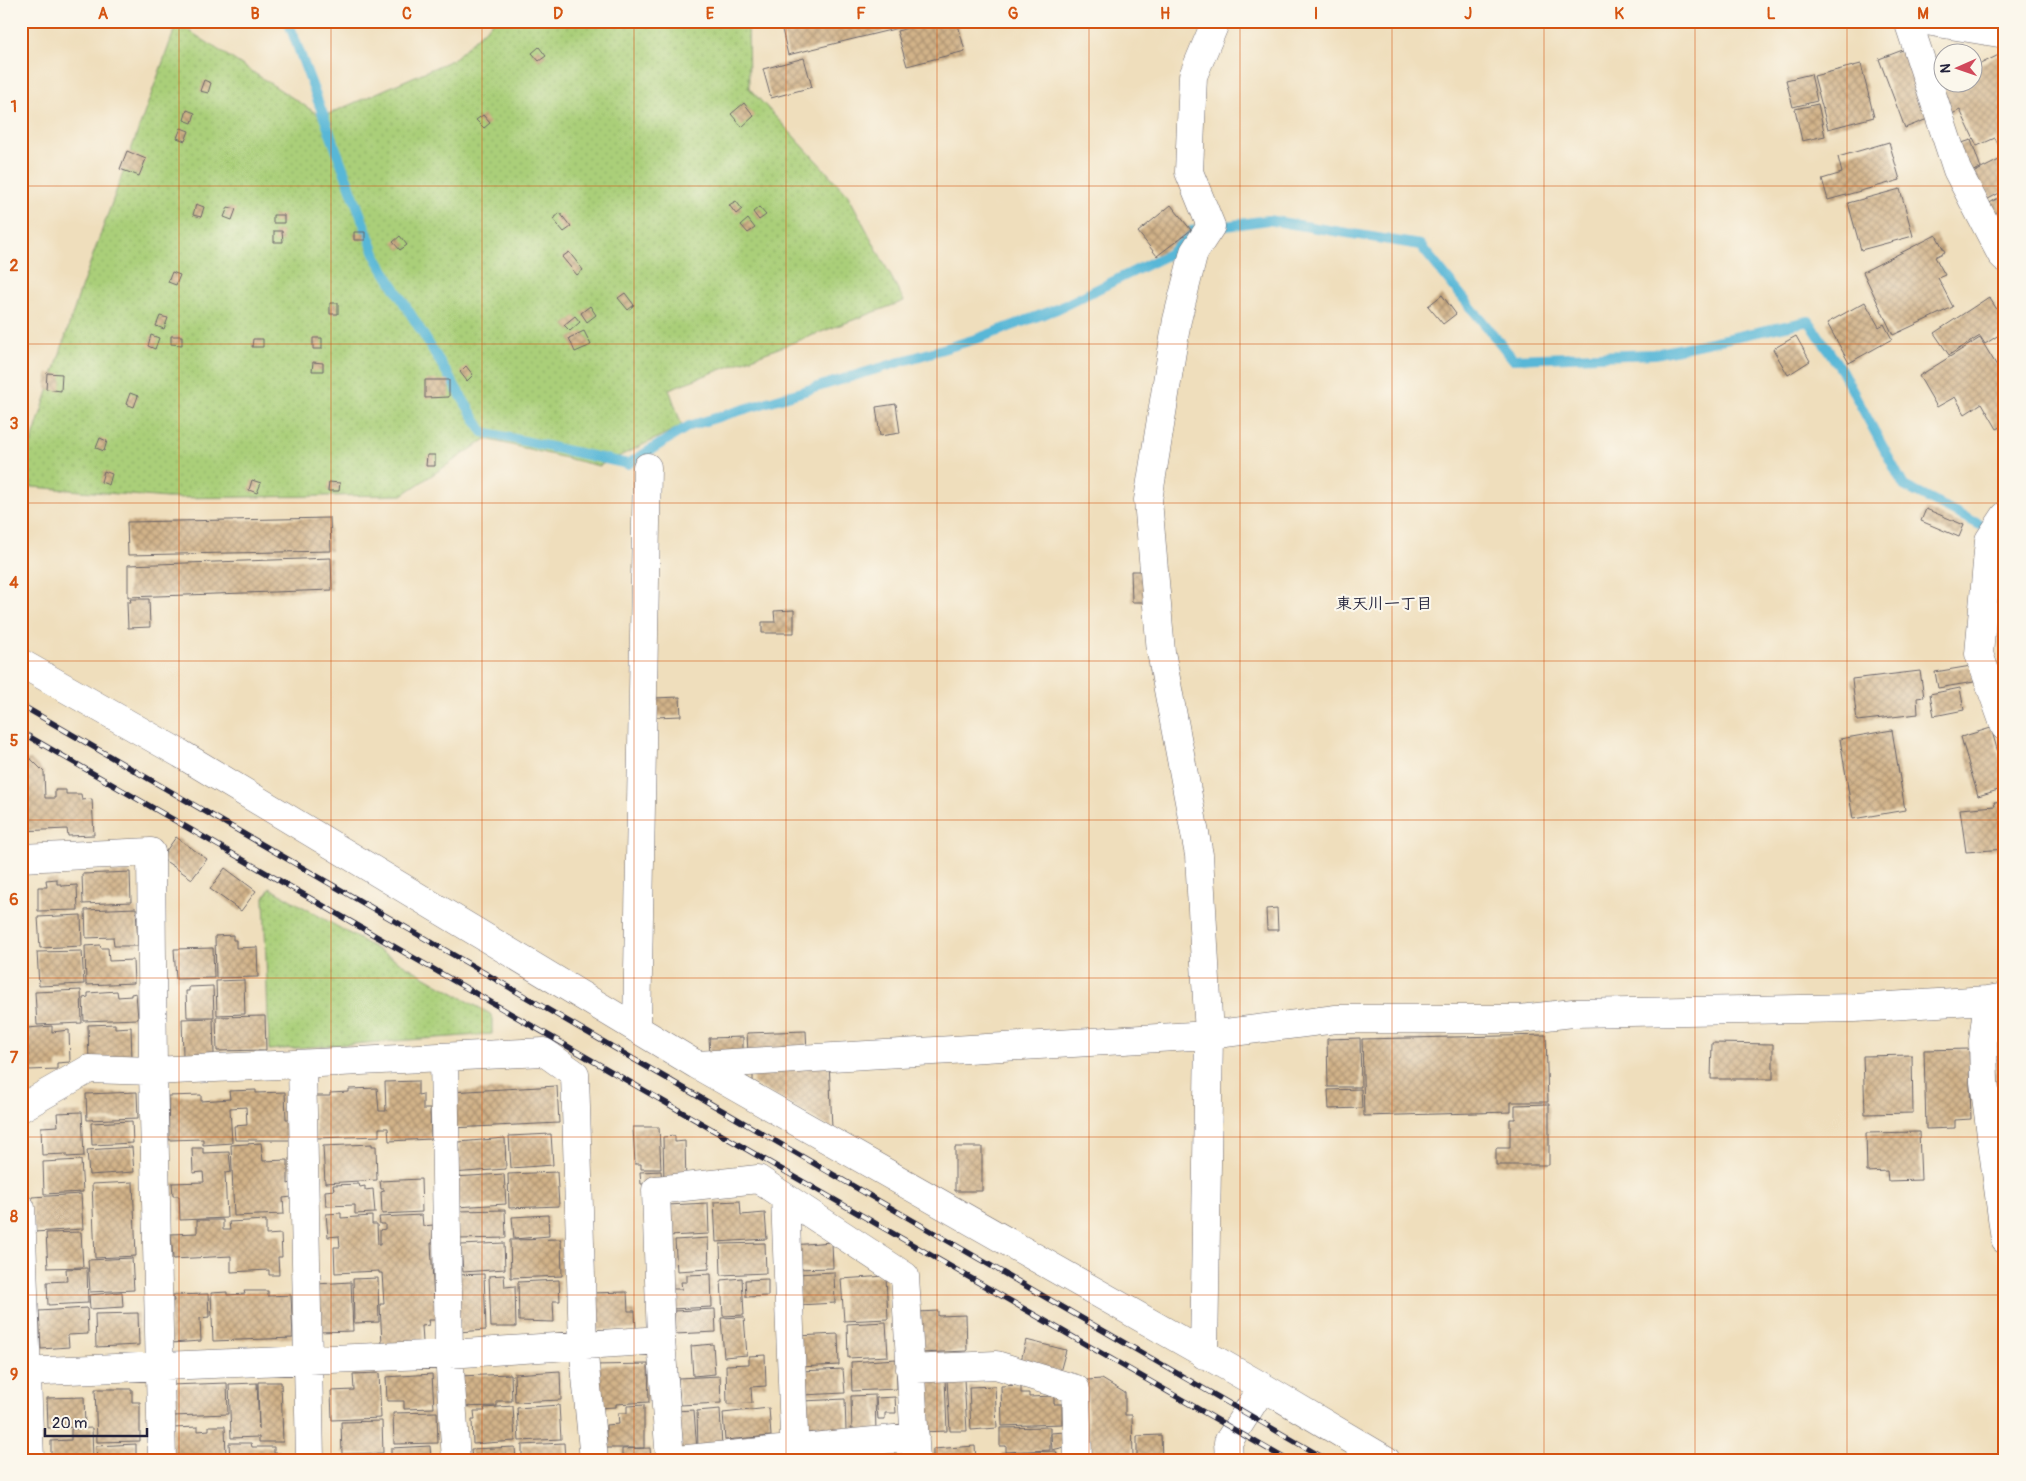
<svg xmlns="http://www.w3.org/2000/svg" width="2026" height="1481" font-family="Pangolin,'Klee One',sans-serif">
	<defs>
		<pattern id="park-dots" width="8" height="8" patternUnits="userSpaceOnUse" patternTransform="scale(1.25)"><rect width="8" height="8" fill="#aacf79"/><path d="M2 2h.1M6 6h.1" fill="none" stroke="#92b16a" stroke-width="1.8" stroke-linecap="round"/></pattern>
		<pattern id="building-cross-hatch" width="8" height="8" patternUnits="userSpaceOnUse" patternTransform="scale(1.25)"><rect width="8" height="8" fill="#d2b389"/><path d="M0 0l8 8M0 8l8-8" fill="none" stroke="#aa9171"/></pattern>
	</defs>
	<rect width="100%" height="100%" fill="#fbf7ec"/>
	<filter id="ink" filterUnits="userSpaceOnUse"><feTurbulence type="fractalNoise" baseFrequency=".02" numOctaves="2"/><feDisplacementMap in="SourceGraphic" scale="10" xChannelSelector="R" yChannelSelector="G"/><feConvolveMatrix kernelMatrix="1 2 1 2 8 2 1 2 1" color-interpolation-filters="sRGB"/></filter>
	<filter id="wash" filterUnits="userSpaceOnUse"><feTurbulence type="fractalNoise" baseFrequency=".0096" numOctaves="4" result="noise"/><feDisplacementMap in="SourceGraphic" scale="20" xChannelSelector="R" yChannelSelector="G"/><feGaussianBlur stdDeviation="1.12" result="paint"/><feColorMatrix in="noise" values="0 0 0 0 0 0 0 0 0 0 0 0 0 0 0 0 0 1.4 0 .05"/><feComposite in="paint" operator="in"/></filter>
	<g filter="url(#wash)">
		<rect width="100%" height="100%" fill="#efdebc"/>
		<!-- park -->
		<path fill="url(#park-dots)" stroke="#66785a" d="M494,21h254l1,67 99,107 56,106 -235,88 13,37 -83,40 -113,-27 -84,56 -235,3 -146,-12v-11l59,-184 97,-268 145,94 132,-58z
			M270,888l222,127v19l-223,16 -5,-152z"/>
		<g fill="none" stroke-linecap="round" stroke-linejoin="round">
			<!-- stream -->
			<path stroke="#58b7d7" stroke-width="10" d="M288,21l89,238 106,173 145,32 61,-38 290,-88 78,-29 114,-56 20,-22 77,-11 152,25 93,114 142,-5 154,-33 33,50 62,115 88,45"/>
		</g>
		<g id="blocks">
			<!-- building -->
			<path fill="url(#building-cross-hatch)" d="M780,21h143v1l-135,33z
				M934,21h23l8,30 -58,15 -10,-35z
				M539,47l7,9 -7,5 -7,-8z
				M1908,48l27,68 -30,12 -26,-69z
				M2005,52v107l-10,-21 -18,8 -17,-36 -8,4 -14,-30 6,-3v1h30v-15z
				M804,58l8,29 -41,11 -8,-29z
				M1861,64l13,53 -46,12 -14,-53z
				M1811,74l6,27 -24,6 -7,-27z
				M204,80l7,3 -3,10 -8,-2z
				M744,103l10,13 -12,11 -11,-13z
				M1818,104l7,32 -23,5 -7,-32z
				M187,110l8,3 -3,10 -8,-3z
				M483,115l7,8 -6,5 -8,-8z
				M181,128l8,3 -4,10 -8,-3z
				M1971,140l10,28 -18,7 -10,-29z
				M1889,142l11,38 -72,20 -6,-21 20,-6 -4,-16z
				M127,151l19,8 -7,17 -19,-7z
				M2003,158l2,3v29l-28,15 -14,-27z
				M1900,189l13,47 -52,14 -13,-47z
				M2005,194v55l-24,-41z
				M736,201l6,8 -6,5 -7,-9z
				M196,204l8,3 -3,10 -8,-2z
				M1171,205l20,25 -34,26 -19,-24z
				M228,207l8,2 -4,11 -8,-3z
				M759,207l7,8 -7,5 -6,-8z
				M560,213l11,14 -7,5 -11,-13z
				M273,215h11v8h-11z
				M748,219l7,9 -7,5 -7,-8z
				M274,231h8l1,11h-9z
				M354,232h11v8h-11z
				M1936,235l9,17 -10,5 10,18 -7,3 15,29 -60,28 -30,-63z
				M400,236l7,9 -7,5 -7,-8z
				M569,252l14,18 -6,5 -15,-18z
				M172,272l8,3 -4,10 -8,-3z
				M625,293l9,12 -6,5 -10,-12z
				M1442,295l14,19 -13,10 -15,-18z
				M1989,297l16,25v9l-20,13 -5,-8 -31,19 -15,-22z
				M1865,302l14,25 5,-3 8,15 -43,24 -22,-40z
				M330,303h8v11h-8z
				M590,306l6,9 -9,7 -6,-9z
				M160,316l8,2 -4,11 -8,-3z
				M575,316l5,6 -10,9 -6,-6z
				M584,331l7,14 -16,7 -6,-14z
				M151,335l8,3 -4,11 -7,-3z
				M171,336h11v9l-11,-1z
				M1796,336l14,25 -22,14 -15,-26z
				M313,338h9v11h-9z
				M1980,338l25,41v46l-8,4 -15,-26 -17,11 -10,-17 -18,10 -18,-31z
				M253,339h10v8h-11z
				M313,362l10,1v8h-11z
				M466,366l7,9 -6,6 -7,-9z
				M47,373l15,1 -1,17 -15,-2z
				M425,380h24v17l-24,1z
				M130,393l8,3 -4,11 -8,-3z
				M896,404l4,29 -20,3 -4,-29z
				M100,438l7,3 -3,10 -8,-3z
				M427,455h8v11h-9z
				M104,471l8,3 -3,11 -8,-3z
				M252,480l9,3 -4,10 -8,-3z
				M329,482l11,1 -1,8h-11z
				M1926,509l38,16 -5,12 -38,-16z
				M330,518l1,33 -203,4 -1,-33z
				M331,558l1,32 -204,7v-32z
				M1131,571h13v31h-12z
				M130,599h19l1,28 -22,1 -1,-26h4z
				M794,610v23h-32v-11h13l-1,-11z
				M1971,666l3,16 -36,6 -3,-16z
				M1920,671l4,26 -7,1 1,16 -61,7 -5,-42z
				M1960,688l4,22 -30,6 -4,-22z
				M680,697l1,19 -26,1 -1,-19z
				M1991,728l14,49v11l-27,8 -17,-59z
				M1892,730l13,80 -52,9 -13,-80z
				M21,759h10l13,13 1,26h10v-8h11v4h15l1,6 10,-1 2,36 -26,1 -1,-7 -46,2z
				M2005,801v48l-39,3 -6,-43 35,-3 -1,-4z
				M176,837l31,22 -15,20 -31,-21z
				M225,868l31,23 -15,20 -31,-22z
				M130,872l1,30 -48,2 -1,-30z
				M57,879v5h4v2l16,-1 1,25 -40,1v-24h9l-1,-7z
				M136,908l2,38h-24l-1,-9 -27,1 -1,-28z
				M1277,908l1,22h-11l-1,-21z
				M81,915l1,31 -42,2 -2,-31z
				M233,935v5h3v8l21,-1 1,30 -42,1 -1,-42z
				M100,945l1,3h7l1,13 24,-1 1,23 -48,2 -1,-39z
				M213,948l1,30 -38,1 -2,-30z
				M82,951l2,33 -45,2 -2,-34z
				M244,980l1,34 -28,1 -1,-34z
				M213,986l1,31h-27l-1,-26h3v-4z
				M81,990l1,33 -45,2 -2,-33z
				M117,991l1,6 13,-1v-2l5,-1 2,26 -54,2 -1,-23 5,-1v-4z
				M265,1016l1,34 -49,1 -1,-34z
				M213,1018l1,36 -31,2 -1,-37z
				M2001,1021l2,25 -13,1 -1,-25z
				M115,1024v4l16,-1 1,34 -43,2 -1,-38z
				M52,1026v6l17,-2 1,32 -13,1v6l-28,1 -2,-42z
				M806,1031l1,22 -59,1 -1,-21z
				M1546,1035l2,67h-37v10l-147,4 -2,-77z
				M743,1037v18l-33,1 -1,-18z
				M1360,1038l1,49h-33l-1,-48z
				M1712,1043l61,1v35h-62z
				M1969,1049l2,70 -16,1v8l-29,1 -2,-79z
				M1912,1055l1,58 -48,1 -2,-58z
				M2005,1060v28l-17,2 -2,-29z
				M829,1061l3,67 -79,-45v-19z
				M418,1081v14l5,-1v15h7l1,30 -42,2 -1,-13h-9v8l-63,2 -2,-42h16v-3l19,-1v-3l28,-1 2,23h7l-1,-29z
				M557,1086l2,37 -107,5 -2,-36z
				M1361,1089l1,19 -33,1 -1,-19z
				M256,1090v3l29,-1 1,27h5l1,21h-57l-1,-14 13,-1 -1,-18 -16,1 2,35 -29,2v-6l-34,1 -1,-44 33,-1v6l29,-2 -1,-8z
				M2005,1091v18l-16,2 -1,-19z
				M137,1092l1,26 -51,2 -1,-26z
				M1549,1104v61h-53v-17h14v-29h5v-14z
				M82,1112l2,44 -17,1v-3l-25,1 -1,-28 17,-1 -1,-13z
				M132,1121l1,22 -41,2 -1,-22z
				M633,1127h26l2,42h-20v-5h-6z
				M1919,1132l2,48 -33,1 -1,-10 -20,1 -1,-39z
				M551,1134l2,31 -42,3 -2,-32z
				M675,1136v6l10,-1 1,44h-22l-1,-48z
				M505,1138l1,31 -54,4 -1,-20 9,-1 -1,-10z
				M261,1143l2,18 25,-1v24l3,-1 1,14 -9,1 1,16 -50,2 -3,-71z
				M372,1144v2h4l1,34 -52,3 -2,-37z
				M132,1147l2,25 -45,3 -2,-25z
				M955,1147h27v44h-27z
				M192,1148h11v5l26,-1 2,20 -6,1 2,45 -47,2 -1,-24h-6l-1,-13 32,-1 -1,-10 -10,1z
				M81,1160l2,32 -39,2 -1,-32z
				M661,1171l1,12 -21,1 -1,-12z
				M557,1172l2,34 -50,2 -1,-34z
				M504,1174l2,30 -50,3 -2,-30z
				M421,1179l1,33 -40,2 -1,-22 3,-1v-2h-3l-1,-8z
				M133,1182l3,74 -41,2 -3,-74z
				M359,1184l1,3 5,-1v4l8,-1 2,24 -20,1v-9l-29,1 -1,-15 9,-1 -1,-5z
				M81,1194l2,35 -49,3 -2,-35z
				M740,1201l1,14 24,-2 2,26 -51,3 -2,-40z
				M708,1203l1,31 -41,2 -1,-31z
				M505,1210l1,28 -47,1 -1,-28z
				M341,1213v5l31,-2v8h5l1,21h2v-15l5,-1v-5h-5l-1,-7 43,-2 1,11 10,-1v18h-2l3,59h3l1,18h-10l1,5 -7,1 1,16 -41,2 -2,-40h4l-2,-31h-3v-2l-44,2 -1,-26h6l-1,-11 -11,1 -2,-23z
				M548,1215l1,21 -35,3 -2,-22z
				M197,1220h26v10h7l-1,-8 37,-2v15l15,-1 1,23h-4l1,18h-10v-5l-38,2v-16l-58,3 -2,-25 26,-1z
				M81,1232l2,35 -35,1 -2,-35z
				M708,1238l1,31 -32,2 -2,-31z
				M561,1239l1,37 -51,2 -1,-38z
				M832,1242l1,26 -40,1 -1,-24z
				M504,1243l1,26 -42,3 -2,-27z
				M765,1243l1,30 -45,2 -1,-31z
				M132,1258l2,32 -44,2 -2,-32z
				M87,1268l1,35 -40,2 -1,-23 20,-1 -1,-12z
				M834,1272l1,31 -36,2 -2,-31z
				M484,1274l2,56 -28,2 -2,-57z
				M711,1274l1,33 -41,2v-20h11l-1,-7h6v-7z
				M504,1275l1,12 10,-1 1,41h-25l-2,-51z
				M886,1276l2,43 -44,2 -3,-42z
				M378,1278l1,44 -25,1 -1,-44z
				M742,1278l2,37 -21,1 -2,-36z
				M768,1279v17l-22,1 -1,-17z
				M559,1280l1,21h-7l1,21 -35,-1 -1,-39z
				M351,1282l2,49 -35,1 -2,-48z
				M244,1291h24v5l23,-1 2,43 -80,3 -2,-48 16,-1v3l18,-1z
				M122,1292l1,15 -33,2 -1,-14z
				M627,1292l1,19h7l1,18 -45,1 -1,-37z
				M208,1294l1,23 -9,1 1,23 -30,2 -2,-41 5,-1 -1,-6z
				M87,1308l1,26 -20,1 1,12 -28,2 -2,-38z
				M715,1309l1,23 -41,2 -1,-23z
				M938,1311v5l28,-1 1,36 -47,2 -2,-41z
				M138,1313l1,32 -43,2 -1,-33z
				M744,1317l3,38 -23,2 -3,-39z
				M886,1322l2,34 -40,2 -1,-34z
				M838,1334l1,31 -40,2 -2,-31z
				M1026,1340l40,10 -6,22 -39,-11z
				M713,1344l2,30 -22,2 -2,-30z
				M765,1355l1,31 -15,1 1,16 -25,1 -1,-39 23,-1v-8z
				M896,1359l1,30 -45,2 -1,-29z
				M648,1364l1,38 -33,2v3l-20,1 -2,-43z
				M843,1369l2,24 -43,2 -1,-24z
				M560,1371l1,29 -46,2 -1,-28z
				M379,1373l2,45 -49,2 -1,-29 23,-1 -1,-16z
				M432,1374l2,34 -30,1v-8h-17l-1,-24z
				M511,1374l1,27h-15v5l-38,1 -1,-31z
				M720,1376l1,27 -41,2 -2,-27z
				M945,1378l2,53 -26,1 -2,-53z
				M964,1379l3,52h-17l-3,-51z
				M1102,1379l23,14v22h7l1,42h-5v3h-39l-2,-80z
				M258,1382h23l2,60h-24v-5l-28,1 -2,-54 28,-1 2,46z
				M227,1383l1,31 -56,2 -2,-31z
				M1021,1385v8h8v4l25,-1v8h8v20l-60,2 -1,-40z
				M995,1386l2,42 -26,2 -2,-43z
				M95,1389h37v13h8v39l-43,1z
				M875,1395l1,37 -24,1 -1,-37z
				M84,1397l1,30 -37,1 -1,-30z
				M895,1397l1,16h-11v6h-7l-2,-21z
				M845,1399l1,32 -42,2 -1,-32z
				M559,1405l2,34 -42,2 -2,-33z
				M644,1405v43h-38v-23l13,-1 -1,-11h9v-7z
				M513,1406l2,35 -42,3 -1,-24h3l-1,-9h11l-1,-3z
				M769,1408l2,28 -46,4 -2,-27z
				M720,1409l2,38 -24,1 -1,-37z
				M694,1410l3,41 -21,1 -2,-41z
				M437,1412l1,31 -44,1 -1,-31z
				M382,1421l1,32 -41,1 -1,-32z
				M209,1426h16l1,32 -53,1 -1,-31 26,-1v4l11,-1z
				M1050,1427v23l-44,2v-6h-6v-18z
				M92,1428l1,32h-42v-19l20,-1v-11z
				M1065,1432v15l-13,3 -1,-17z
				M1161,1435l1,25h-25v-24z
				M229,1443h22l1,4h22v6h7v7h-51z
				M564,1443l1,17h-43v-15z
				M136,1444v16h-39l-1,-14z
				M430,1446l1,14h-40v-12z
				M975,1446l1,14h-43v-11z
				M515,1447l1,13h-44l-1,-11z
				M650,1448l1,12h-29v-11z
				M892,1451l1,9h-40v-7z
				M1056,1451l3,9h-58v-7z
				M383,1456v4h-53v-2z
				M1193,1456v4h-27v-3z"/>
		</g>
	</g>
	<g filter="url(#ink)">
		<use href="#blocks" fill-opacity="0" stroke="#6a6468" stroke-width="1"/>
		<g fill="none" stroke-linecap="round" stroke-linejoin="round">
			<defs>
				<path id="minor" d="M1908,21l49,149 44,84 4,4
					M1926,21l79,13
					M2005,516l-16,24 -10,114 26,73
					M21,663l160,91 516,311 566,322 123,73
					M21,858l130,-6 2,219 9,389
					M1988,1000l-5,41 1,41 21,158
					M637,1029l10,-562
					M444,1057l5,297 7,106
					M302,1064l8,396
					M697,1065l512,-30 127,-16h184l53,-6 282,-5 133,-8 17,-3
					M21,1108l68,-39 64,2 391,-19 31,22 8,271 11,115
					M785,1197l120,79 11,184
					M21,1208l9,252
					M661,1340l9,120
					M1204,1355l5,-320 -10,-180 -38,-203 -13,-152 29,-180 17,-68 17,-26 -22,-54 4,-96 23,-55
					M910,1369l86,-4 80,24 2,71
					M21,1372l428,-18 212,-14 -5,-150 102,-11 27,18 10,263
					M676,1460l239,-23
					M1229,1460l-1,-18 35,-55"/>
			</defs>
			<!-- minor casing -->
			<use href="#minor" stroke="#6a6468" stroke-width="29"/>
			<!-- minor -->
			<use href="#minor" stroke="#fff" stroke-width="28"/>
			<defs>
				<path id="rail" d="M21,705l1306,755
					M21,732l1266,728"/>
			</defs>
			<!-- rail casing -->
			<use href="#rail" stroke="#22223b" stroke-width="5.5"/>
			<!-- rail -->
			<use href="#rail" stroke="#fbf7ec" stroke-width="4" stroke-dasharray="11" stroke-linecap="butt"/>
		</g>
	</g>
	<!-- grid -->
	<path fill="none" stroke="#d45411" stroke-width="1" stroke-opacity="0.55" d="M179,21v1439M331,21v1439M482,21v1439M634,21v1439M786,21v1439M937,21v1439M1089,21v1439M1240,21v1439M1392,21v1439M1544,21v1439M1695,21v1439M1847,21v1439M21,186h1984M21,344h1984M21,503h1984M21,661h1984M21,820h1984M21,978h1984M21,1137h1984M21,1295h1984"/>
	<g text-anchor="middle" stroke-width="4.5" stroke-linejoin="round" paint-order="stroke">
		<!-- neighbourhood labels -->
		<g font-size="16" font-weight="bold" fill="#22223b" stroke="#fbf7ec">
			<text x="1384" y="609">東天川一丁目</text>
		</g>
	</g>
	<!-- margin -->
	<rect width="2026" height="1481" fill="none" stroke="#fbf7ec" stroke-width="55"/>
	<!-- north arrow -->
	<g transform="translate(1958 68) rotate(268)"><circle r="24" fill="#fbf7ec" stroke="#a4a2a5"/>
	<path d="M0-4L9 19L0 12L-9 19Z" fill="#d1495b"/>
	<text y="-8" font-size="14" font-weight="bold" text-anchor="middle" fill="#22223b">N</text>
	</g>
	<!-- scale -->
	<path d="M45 1428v8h102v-8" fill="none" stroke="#22223b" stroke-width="2.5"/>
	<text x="52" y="1428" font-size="15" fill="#22223b" stroke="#fbf7ec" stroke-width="4" paint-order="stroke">20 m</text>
	<rect x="28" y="28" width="1970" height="1426" fill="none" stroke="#d45411" stroke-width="2"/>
	<g font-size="16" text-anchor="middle" font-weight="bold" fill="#d45411">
		<text x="103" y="19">A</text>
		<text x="255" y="19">B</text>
		<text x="407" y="19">C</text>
		<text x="558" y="19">D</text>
		<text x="710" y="19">E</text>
		<text x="861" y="19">F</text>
		<text x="1013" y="19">G</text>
		<text x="1165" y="19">H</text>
		<text x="1316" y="19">I</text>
		<text x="1468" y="19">J</text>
		<text x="1619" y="19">K</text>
		<text x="1771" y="19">L</text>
		<text x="1923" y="19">M</text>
		<text x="14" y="112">1</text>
		<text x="14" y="271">2</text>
		<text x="14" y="429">3</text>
		<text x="14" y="588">4</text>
		<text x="14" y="746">5</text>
		<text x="14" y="905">6</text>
		<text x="14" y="1063">7</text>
		<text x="14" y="1222">8</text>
		<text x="14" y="1380">9</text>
	</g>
</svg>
